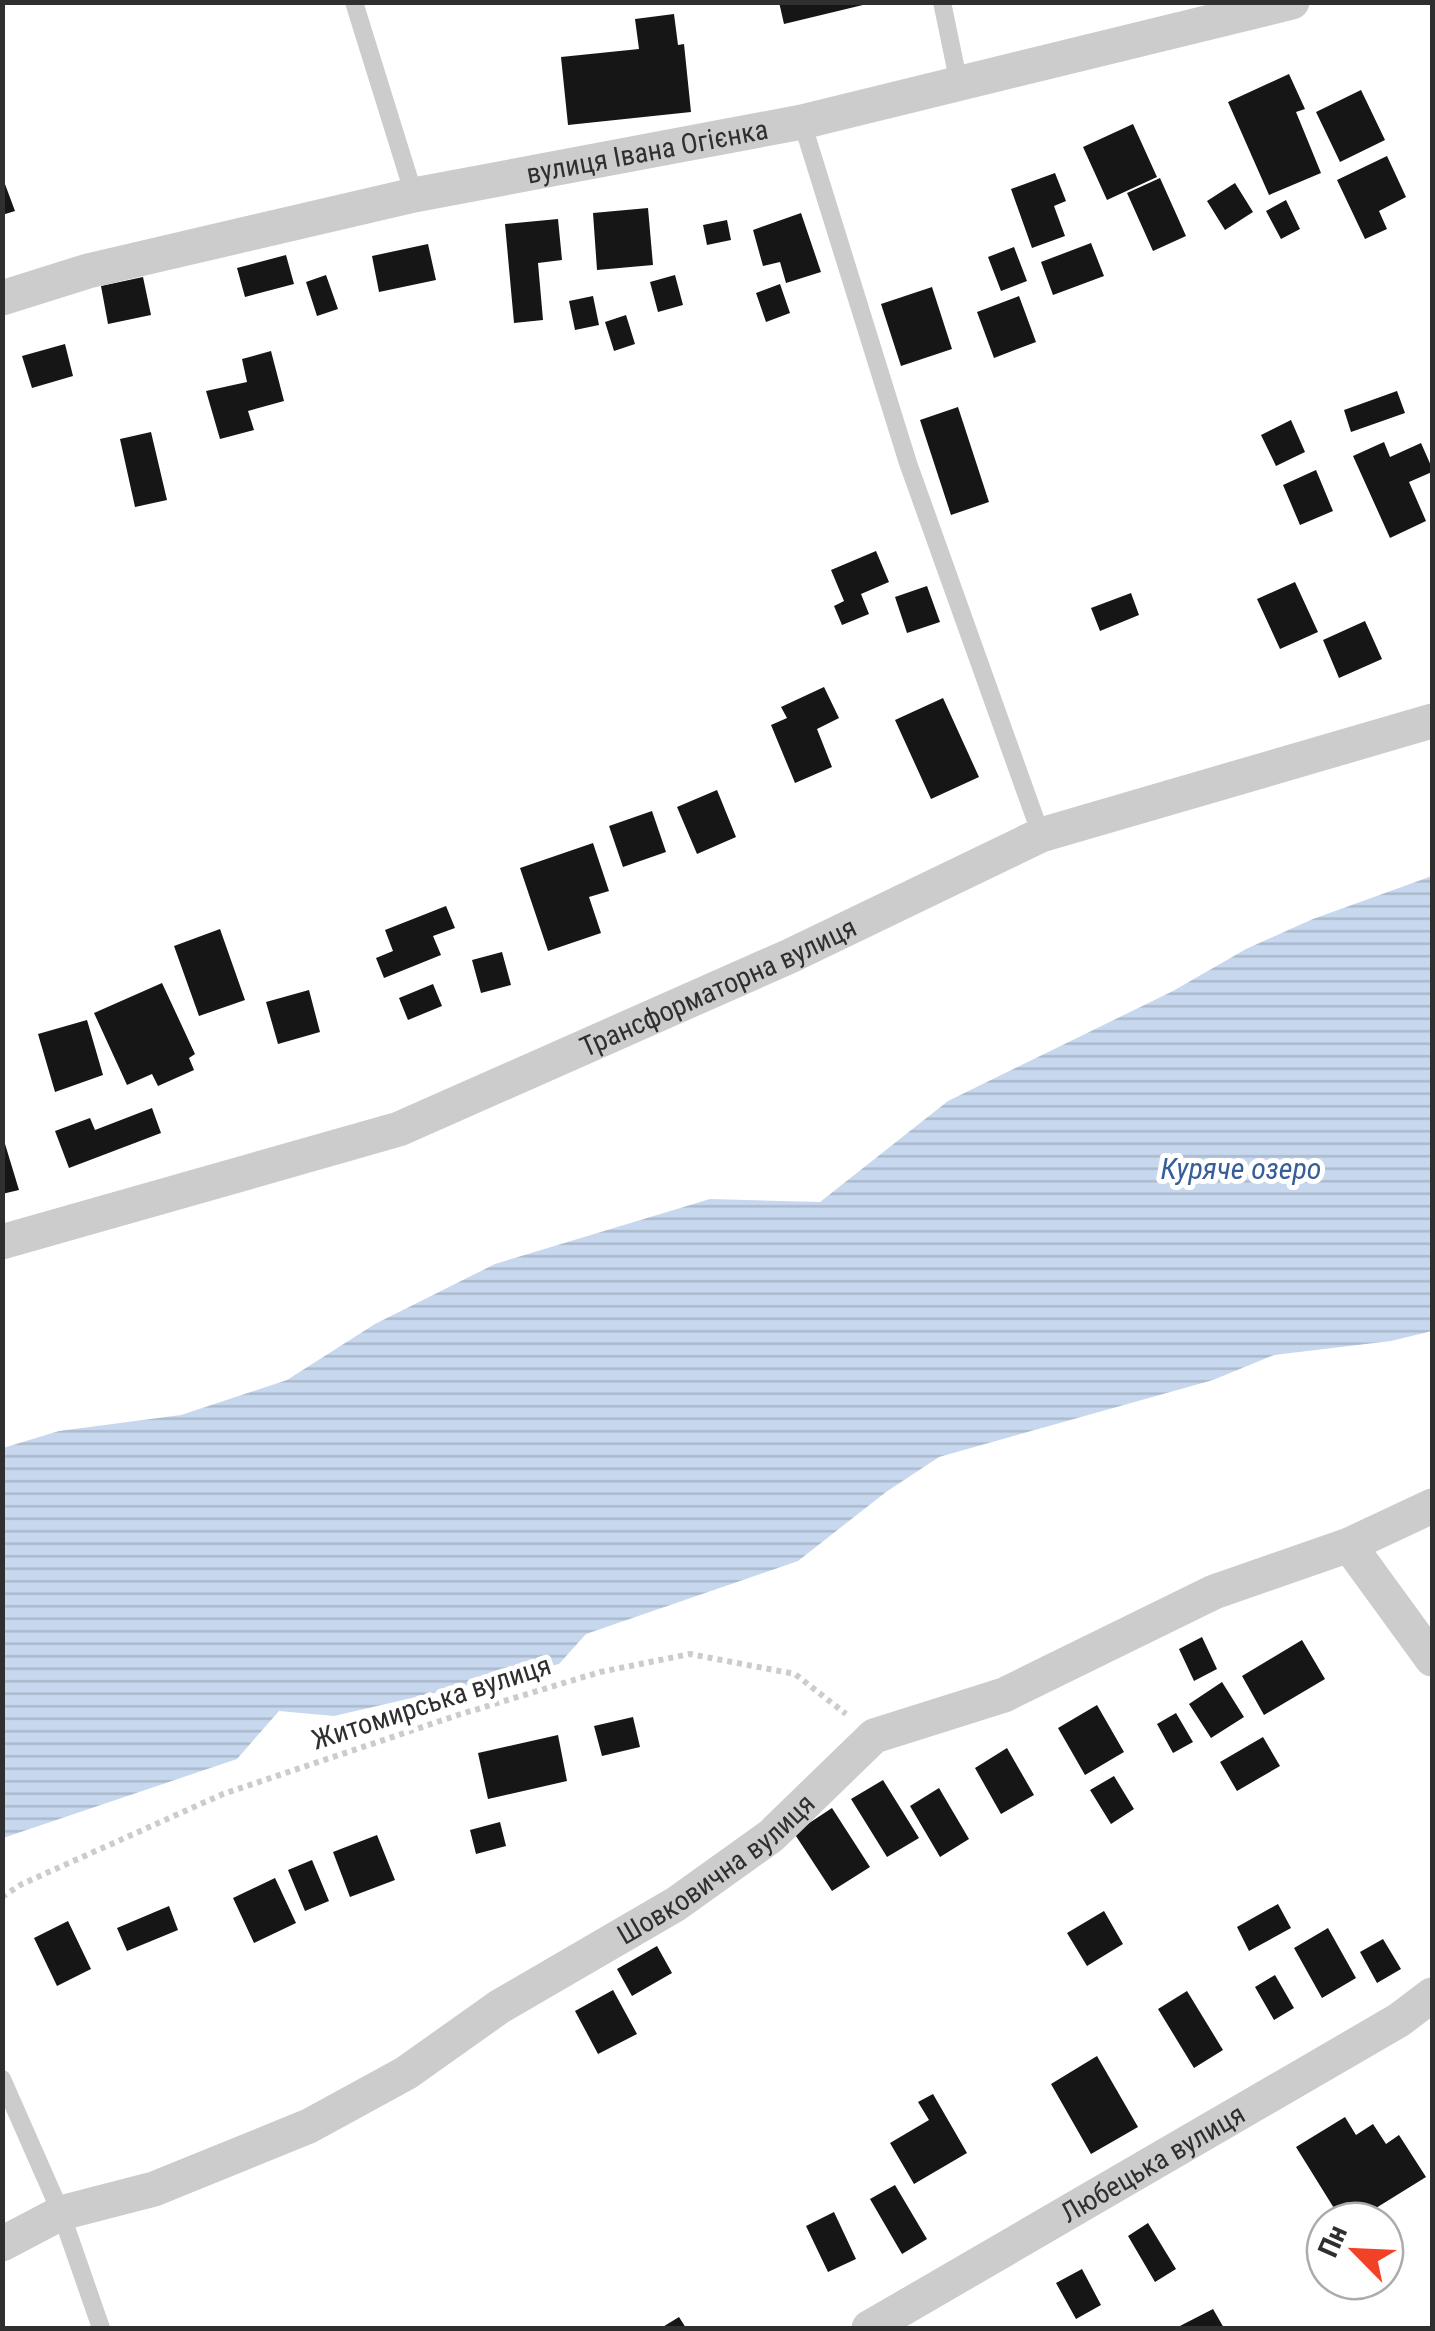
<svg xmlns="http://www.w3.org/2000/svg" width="1435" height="2331" font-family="'Roboto Condensed',sans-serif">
	<defs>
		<pattern id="water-rules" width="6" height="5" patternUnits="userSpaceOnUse" patternTransform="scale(2.5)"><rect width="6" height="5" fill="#c7d7ee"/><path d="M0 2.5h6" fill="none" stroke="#abb9cc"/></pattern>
	</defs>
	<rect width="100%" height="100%" fill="#fff"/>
	<!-- water -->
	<path fill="url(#water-rules)" d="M1432,876v455l-41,10 -117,14 -61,25 -274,77 -53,35 -88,69 -212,73 -27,30 -225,52 -55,-5 -42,48 -234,79v-390l56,-17 122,-16 106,-35 88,-56 120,-60 215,-65 110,3 128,-101 225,-110 73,-42 67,-30z"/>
	<!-- building -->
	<path fill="#161616" d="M779,2h88v2l-83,20z
		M674,14l4,31 6,-1 7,68 -123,13 -7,-68 78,-8 -4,-30z
		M1289,74l16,35 -9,3 25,61 -52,22 -41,-93z
		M1361,90l24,50 -45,22 -24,-50z
		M1133,124l24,53 -50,23 -24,-53z
		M1387,156l19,41 -27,14 8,18 -22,10 -28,-59z
		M1055,173l11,28 -12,5 11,30 -33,12 -21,-59z
		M2,176l13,35 -13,4z
		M1160,178l26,58 -33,15 -26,-58z
		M1235,183l18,29 -28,18 -18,-29z
		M1286,200l14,29 -19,10 -15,-28z
		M648,208l5,57 -56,5 -4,-57z
		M801,213l20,59 -35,11 -6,-21 -17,4 -10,-36z
		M558,219l4,41 -24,3 5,57 -29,3 -9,-99z
		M727,220l4,20 -24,5 -4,-20z
		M1091,243l13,33 -51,19 -12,-33z
		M428,244l8,36 -57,12 -7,-36z
		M1014,247l13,34 -26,10 -13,-34z
		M286,255l8,29 -49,13 -8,-29z
		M326,275l12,34 -21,7 -11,-34z
		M675,275l8,30 -25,7 -8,-30z
		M143,277l8,38 -43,9 -7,-38z
		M780,284l10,29 -24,9 -10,-29z
		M932,287l20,62 -51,17 -20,-62z
		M593,296l6,29 -24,5 -6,-29z
		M1019,296l17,46 -42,16 -17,-46z
		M626,315l9,29 -21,7 -9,-29z
		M65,344l8,32 -41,12 -10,-32z
		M271,351l13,50 -36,10 6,19 -34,9 -14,-48 41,-9 -5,-23z
		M1397,391l8,22 -54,19 -7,-22z
		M958,407l31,95 -38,13 -31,-95z
		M1291,420l14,32 -29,14 -15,-31z
		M151,432l16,68 -32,7 -15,-68z
		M1384,442l6,15 31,-14 11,25v4l-23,10 17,39 -36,17 -37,-82z
		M1316,470l17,41 -33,14 -17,-40z
		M876,551l13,31 -28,12 8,20 -27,11 -8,-19 10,-5 -13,-31z
		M1295,582l23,50 -38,17 -23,-50z
		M927,586l13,36 -33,11 -12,-36z
		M1131,593l8,22 -39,16 -9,-23z
		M1365,621l17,38 -43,19 -16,-38z
		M824,687l15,31 -22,11 15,38 -37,16 -24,-58 16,-7 -6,-11z
		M943,698l36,79 -48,22 -36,-79z
		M717,790l19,47 -39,17 -20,-47z
		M652,811l14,41 -43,15 -14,-41z
		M593,843l16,48 -20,6 12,36 -53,18 -28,-83z
		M446,906l9,22 -22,8 8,19 -57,23 -8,-20 17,-7 -8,-21z
		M220,929l25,71 -46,16 -25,-70z
		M502,952l9,33 -30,8 -9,-33z
		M162,983l33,71 -6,4 5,12 -36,16 -6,-12 -25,11 -33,-72z
		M433,984l9,22 -34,14 -9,-22z
		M309,990l11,42 -42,12 -12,-42z
		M87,1020l16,55 -48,17 -17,-58z
		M152,1108l9,25 -92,35 -14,-37 35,-13 5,12z
		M2,1134l17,56 -17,4z
		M1202,1637l15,32 -23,12 -15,-32z
		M1302,1640l23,39 -61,36 -22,-39z
		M1222,1682l22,35 -33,21 -22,-34z
		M1097,1705l27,47 -39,23 -27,-47z
		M1176,1713l17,29 -20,11 -16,-29z
		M633,1717l7,30 -38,9 -8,-30z
		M558,1735l9,46 -79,18 -10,-46z
		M1263,1737l17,29 -43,25 -17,-29z
		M1007,1748l27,47 -33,19 -26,-46z
		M1114,1776l20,33 -23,15 -21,-34z
		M883,1780l36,58 -32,19 -36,-58z
		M939,1788l30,51 -29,18 -30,-51z
		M832,1808l38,59 -38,24 -38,-58z
		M500,1822l6,24 -30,8 -6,-24z
		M377,1835l18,45 -45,17 -17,-45z
		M312,1860l17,41 -24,10 -17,-41z
		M275,1878l21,45 -42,20 -21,-45z
		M1278,1904l13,24 -42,23 -12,-24z
		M169,1906l9,24 -51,21 -10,-23z
		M1104,1911l19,33 -36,22 -20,-33z
		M68,1921l23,48 -34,17 -23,-48z
		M1328,1928l28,50 -34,20 -28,-50z
		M1383,1939l18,30 -24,14 -17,-31z
		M657,1946l15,27 -40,23 -15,-27z
		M1275,1975l19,33 -20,12 -19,-33z
		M613,1990l24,44 -39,20 -23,-43z
		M1187,1991l36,59 -29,18 -36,-59z
		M1097,2056l41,71 -47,27 -40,-70z
		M933,2094l34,59 -53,31 -24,-41 39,-23 -11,-18z
		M1345,2117l11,18 17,-11 13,20 13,-9 27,42 -71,44h-13l-46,-74z
		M895,2185l32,54 -25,15 -32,-55z
		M834,2212l22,47 -28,13 -22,-46z
		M1148,2223l28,46 -21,13 -27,-46z
		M1082,2269l19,36 -25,14 -20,-36z
		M1213,2309l11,19h-48z
		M679,2317l7,11h-25z"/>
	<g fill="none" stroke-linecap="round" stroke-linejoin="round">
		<!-- path -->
		<path stroke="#ccc" stroke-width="6" stroke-dasharray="5 5" stroke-linecap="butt" d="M2,1897l20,-13 201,-90 235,-79 142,-43 90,-18 105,20 51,40"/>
		<!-- lane -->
		<path stroke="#ccc" stroke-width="18" d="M354,2l60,193
			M942,2l17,82
			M802,122l106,341 133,372
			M2,2079l59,134 40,115"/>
		<!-- street -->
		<g stroke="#ccc" stroke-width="35">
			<path id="s1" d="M2,298l86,-27 326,-76 388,-73 490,-120"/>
			<path id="s2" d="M2,1242l397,-113 391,-173 251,-121 391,-114"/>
			<path d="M1349,1545l83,114"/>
			<path id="s3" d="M2,2244l59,-31 93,-24 155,-63 97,-53 93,-66 177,-103 95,-68 103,-100 130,-41 210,-103 135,-47 83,-39"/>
			<path id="s4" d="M869,2328l530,-308 33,-25"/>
		</g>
	</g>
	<g text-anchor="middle" stroke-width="10" stroke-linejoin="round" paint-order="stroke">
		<!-- street labels -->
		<g font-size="28" fill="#2f2f2f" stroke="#fff">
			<text dy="10" stroke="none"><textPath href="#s1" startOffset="662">вулиця Івана Огієнка</textPath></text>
			<text dy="10" stroke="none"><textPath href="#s2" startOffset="762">Трансформаторна вулиця</textPath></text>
			<text transform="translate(431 1702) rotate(-18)" y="10">Житомирська вулиця</text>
			<text dy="10" stroke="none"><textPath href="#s3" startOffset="812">Шовковична вулиця</textPath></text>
			<text dy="10" stroke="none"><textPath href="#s4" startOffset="328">Любецька вулиця</textPath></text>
		</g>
		<!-- water labels -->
		<g font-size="30" font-style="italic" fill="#375e98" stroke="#fff">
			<text x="1241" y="1179">Куряче озеро</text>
		</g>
	</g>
	<!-- border -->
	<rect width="1435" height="2331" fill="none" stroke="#2f2f2f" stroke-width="10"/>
	<!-- north arrow -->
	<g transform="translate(1355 2251) rotate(294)"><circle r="48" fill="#ffffff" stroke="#acacac" stroke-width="2.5"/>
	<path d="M0-8L18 38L0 25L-18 38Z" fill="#f14126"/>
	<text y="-15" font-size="28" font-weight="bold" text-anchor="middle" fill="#2f2f2f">Пн</text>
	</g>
</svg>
